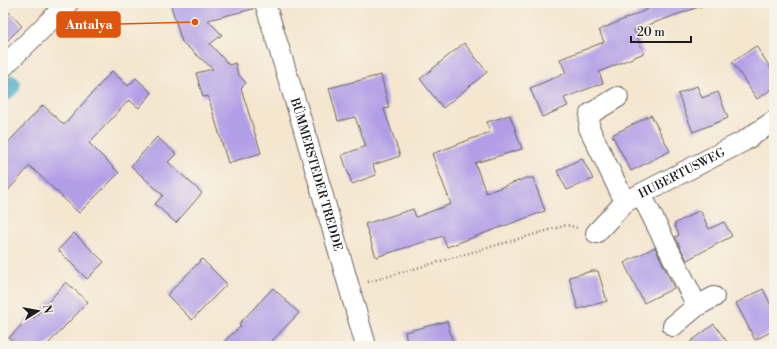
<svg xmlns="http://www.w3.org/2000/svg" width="777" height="349" font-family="'Libre Bodoni',serif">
	<rect width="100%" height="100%" fill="#f7f3e8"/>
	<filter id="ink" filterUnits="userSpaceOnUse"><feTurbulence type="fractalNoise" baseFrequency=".025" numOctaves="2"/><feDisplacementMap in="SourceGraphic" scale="8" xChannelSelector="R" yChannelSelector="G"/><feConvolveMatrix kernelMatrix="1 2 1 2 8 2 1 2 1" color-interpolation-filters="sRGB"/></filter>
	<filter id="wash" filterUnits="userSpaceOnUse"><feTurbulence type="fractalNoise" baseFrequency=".012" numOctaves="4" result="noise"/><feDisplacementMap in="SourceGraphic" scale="16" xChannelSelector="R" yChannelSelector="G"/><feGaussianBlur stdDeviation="0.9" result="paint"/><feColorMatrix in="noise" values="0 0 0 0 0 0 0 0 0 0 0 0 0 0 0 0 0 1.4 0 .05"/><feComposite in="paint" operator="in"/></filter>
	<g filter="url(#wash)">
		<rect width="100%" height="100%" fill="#f4e6cf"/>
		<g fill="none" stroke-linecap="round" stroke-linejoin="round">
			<!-- canal -->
			<path stroke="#47abc6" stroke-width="21" d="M3,92l7,-7"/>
		</g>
		<g id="blocks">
			<!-- building -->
			<path fill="#b29ee7" d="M170,3h82l1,6 -45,11 14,15 -12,9 19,21 6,-2 3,11 8,9 -5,5 20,65 -33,10 -20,-67 -5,1 -7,-24 17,-4 -31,-27z
				M646,3h58v2l-70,25 10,23 -45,19 4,11 -39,15 4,8 -26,11 -12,-29 36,-15 -6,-14 44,-17 -5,-12 49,-21z
				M3,6l19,20 -19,19z
				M464,43l23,29 -44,36 -23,-29z
				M756,46l18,27v15l-17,11 -25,-37z
				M112,71l16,15 8,-8 16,15 -13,15 -10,-8 -40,43 30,30 -40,40 -49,-47 -27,30v-48l40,-43 21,20z
				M381,75l8,33 -5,1 16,47 -27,9 3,10 -24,9 -10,-29 24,-9 -11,-29 -17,4 -9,-33z
				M697,86l5,12 16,-6 10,26 -35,14 -15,-38z
				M510,115l12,34 -47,14 11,30 40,-15h7l12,33 -98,36 -4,-11 -67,21 -11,-33 48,-15 3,8 35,-13 -19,-50 58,-22 -3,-10z
				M651,115l19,36 -39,20 -19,-36z
				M157,137l19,17 -8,8 34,31 -26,30 -21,-19 8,-9 -32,-29z
				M582,158l11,21 -26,11 -10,-19z
				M700,210l9,19 15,-7 8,14 -45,24 -12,-23 4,-2 -5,-11z
				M74,233l30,29 -17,17 -29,-29z
				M655,247l19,41 -30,15 -20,-40z
				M202,259l25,25 -35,36 -25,-25z
				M592,271h6l9,30 -29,8 -9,-32z
				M66,282l22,20 -42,44h-28l-9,-8 22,-23 3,3z
				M273,288l26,25 -32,33h-48l22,-20 -2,-2z
				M763,289l11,22v19l-19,10 -19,-37z
				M447,321l7,25h-46l-3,-14z
				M714,324l16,22h-45z"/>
		</g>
	</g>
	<g filter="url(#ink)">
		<use href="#blocks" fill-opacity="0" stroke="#68635b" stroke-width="1"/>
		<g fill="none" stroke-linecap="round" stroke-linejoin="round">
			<defs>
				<g id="minor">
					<path id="s1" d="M265,3l37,120 64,223"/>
					<path d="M3,67l65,-64"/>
					<path d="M618,97l-28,17 -1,14 36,74"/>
					<path d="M641,194l56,112"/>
					<path id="s2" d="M596,233l29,-31 119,-61 30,-20"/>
					<path d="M673,326l24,-20 17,-9"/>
				</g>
			</defs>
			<!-- minor casing -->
			<use href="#minor" stroke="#68635b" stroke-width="22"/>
			<!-- path -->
			<path stroke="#68635b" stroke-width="2.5" stroke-dasharray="1 3" stroke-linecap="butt" d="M368,282l199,-57 11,3"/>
			<!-- minor -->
			<use href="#minor" stroke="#fff" stroke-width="20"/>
		</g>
	</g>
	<g text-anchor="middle" stroke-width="4" stroke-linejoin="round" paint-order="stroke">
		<!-- street labels -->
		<g font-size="12" fill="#1c1c1c" stroke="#f7f3e8">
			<text dy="4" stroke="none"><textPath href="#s2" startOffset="106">HUBERTUSWEG</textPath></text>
			<text dy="4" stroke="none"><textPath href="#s1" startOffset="179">BÜMMERSTEDER TREDDE</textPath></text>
		</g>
	</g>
	<!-- callouts -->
	<path fill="none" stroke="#de560d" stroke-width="1.5" d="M195 22L120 24"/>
	<circle fill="#de560d" stroke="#f7f3e8" stroke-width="1.5" cx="195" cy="22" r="4"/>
	<rect fill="#de560d" stroke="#de560d" stroke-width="1.5" x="57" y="12" width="63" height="25" rx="4"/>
	<g font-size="13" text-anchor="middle" font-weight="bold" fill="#fff">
		<text x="89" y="29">Antalya</text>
	</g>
	<!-- margin -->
	<rect width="777" height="349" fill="none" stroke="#f7f3e8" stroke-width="16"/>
	<!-- north arrow -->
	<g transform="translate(38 311) rotate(79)" stroke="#f7f3e8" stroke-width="3" paint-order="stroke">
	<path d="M0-3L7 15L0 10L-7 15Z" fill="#1c1c1c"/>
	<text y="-6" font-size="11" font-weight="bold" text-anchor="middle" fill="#1c1c1c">N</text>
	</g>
	<!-- scale -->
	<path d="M631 36v6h60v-6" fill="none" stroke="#1c1c1c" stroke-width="2"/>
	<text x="637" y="36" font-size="12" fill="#1c1c1c" stroke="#f7f3e8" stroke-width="3" paint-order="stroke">20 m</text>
</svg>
